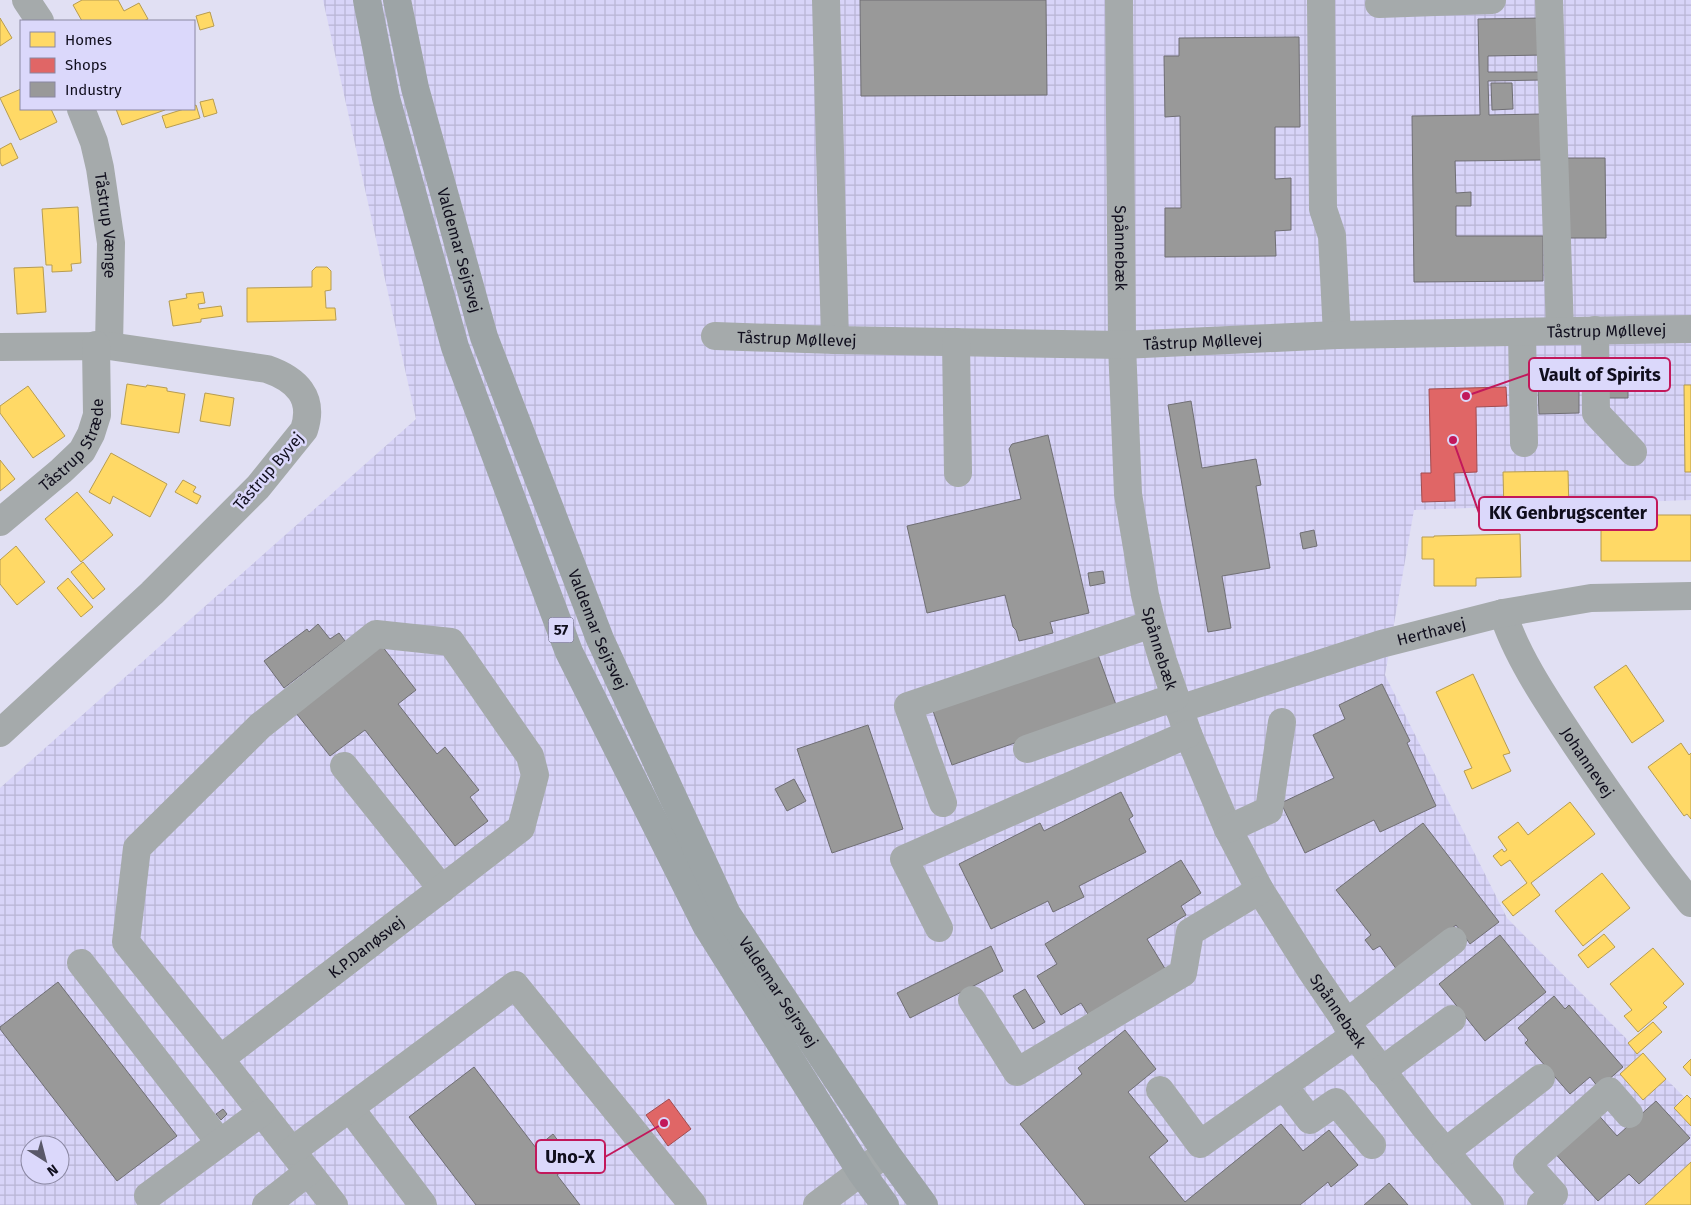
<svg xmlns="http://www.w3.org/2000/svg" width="1691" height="1205" font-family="'Fira Sans',sans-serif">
	<defs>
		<pattern id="industrial-grid" width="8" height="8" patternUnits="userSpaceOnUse" patternTransform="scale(1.25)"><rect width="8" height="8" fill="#d8d4f8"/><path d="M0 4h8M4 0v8" fill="none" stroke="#b8b5d4"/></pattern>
	</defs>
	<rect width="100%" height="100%" fill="#e1e0f3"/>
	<!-- industrial -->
	<path fill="url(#industrial-grid)" fill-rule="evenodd" d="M323,0h1368v500l-277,10 -29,165 122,243 184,186v101h-1691v-417l416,-369zM30,1145h30v30h-30z"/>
	<!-- homes -->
	<path fill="#ffd966" stroke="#b79c50" d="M82,0h36l6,11 15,-8 9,16 -4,2h-62l-9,-16z
		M210,12l4,14 -14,4 -4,-14z
		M0,18l12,20 -12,8z
		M21,89v20h30l6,13 -37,18 -20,-42z
		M213,99l4,14 -13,4 -4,-15z
		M196,105l4,13 -34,10 -4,-12 22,-7h10v-3z
		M116,109h48l1,1 -43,15z
		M11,143l7,15 -16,8 -2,-4v-13z
		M78,207l3,56 -10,1 1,7 -20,1v-7h-6l-4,-56z
		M43,267l3,45 -29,2 -3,-46z
		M316,267h11l4,4v19l-6,1 1,17h9l1,12 -89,2v-34l65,-1v-16z
		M203,292l2,11 -7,1 1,5 22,-3 2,10 -22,3v3l-28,4 -4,-25 18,-3 -1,-4z
		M127,384l19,3 1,-2 20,3v3l18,3 -6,39 -58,-9z
		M1684,385h7v87h-6z
		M28,386l37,50 -32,22 -33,-45v-7z
		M205,393l29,5 -4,28 -30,-5z
		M111,453l56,31 -17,33 -37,-21 -3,8 -21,-12z
		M0,460l15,19 -15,12z
		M1568,471l1,41 -65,1 -1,-41z
		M183,480l13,7 -3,5 8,4 -4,8 -22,-12z
		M77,492l36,43 -32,27 -36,-43z
		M1601,515h90v46h-90z
		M1520,534l1,43 -45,1v8h-42v-27h-12v-22h12v-1z
		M16,546l29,36 -28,23 -17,-21v-24z
		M83,562l22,27 -12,10 -22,-27z
		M68,578l25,29 -12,10 -24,-29z
		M1626,665l38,56 -32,22 -38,-56z
		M1473,674l37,79 -7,2 8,16 -39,18 -8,-18 8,-3 -36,-76z
		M1681,743l8,12 2,-2v66l-4,-5 -3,2 -36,-49z
		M1570,802l25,32 -64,49 9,12 -27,21 -11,-14 25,-19 -17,-23 -9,6 -8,-10 9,-7 2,3 3,-2 -9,-13 20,-15 10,13z
		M1602,873l28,35 -47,38 -28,-35z
		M1604,934l11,13 -27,21 -10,-13z
		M1653,948l31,36 -21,19 4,4 -29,25 -14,-16 8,-6 -22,-26z
		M1653,1022l9,10 -25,22 -9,-11z
		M1643,1053l23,26 -23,21 -23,-26z
		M1691,1059v17l-8,-9z
		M1687,1095l4,4v27l-17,-18z
		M1691,1162v43h-46z"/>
	<!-- shops -->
	<path fill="#e06666" stroke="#a24c50" d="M1506,387l1,19 -31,1 1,65 -23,1 1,28 -33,1 -1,-29h10l-2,-84z
		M669,1099l22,30 -23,17 -22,-31z"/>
	<!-- industry -->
	<path fill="#999" stroke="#706f74" d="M860,0h186l1,95 -186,1z
		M1542,18v37l-54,1v16h54v8l-54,1 1,34 52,-1 1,46 -87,1 1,32 15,-1v14h-15v30h87v45l-129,1 -2,-166 68,-1 -2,-96z
		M1299,37l1,90h-25v52l16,-1v52l-16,1 1,25 -111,1v-49h16l-1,-92 -15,1 -1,-61h15v-18z
		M1491,83h21l1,26 -21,1z
		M1564,158h41l1,80h-41z
		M1579,386v27l-40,1 -1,-27z
		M1605,386h23v12h-22z
		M1191,401l11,67 54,-9 5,26 -5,1 14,82 -48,8 9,52 -23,4 -40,-227z
		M1048,435l41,178 -39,9 3,11 -34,8 -3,-11 -3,-3 -8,-32 -78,18 -20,-87 114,-27 -12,-50 3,-5z
		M1314,530l3,16 -14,3 -3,-16z
		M1103,571l2,12 -15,3 -2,-13z
		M318,624l12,15 9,-6 6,8 -61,47 -20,-27 43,-32 2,3z
		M382,646l34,44 -18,14 39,50 8,-7 34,43 -9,7 18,24 -33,25 -90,-116 -35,26 -34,-43z
		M1097,652l19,53 -16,8 -148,52 -20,-57z
		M1382,684l28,57 -3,2 29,63 -56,26 -6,-12 -69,33 -24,-50 53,-25 -21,-43 32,-16 -6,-14z
		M868,725l35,104 -71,24 -35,-104z
		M794,779l12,22 -19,10 -12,-22z
		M1121,792l12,24 -4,3 17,33 -67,34 5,11 -31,15 -5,-11 -57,28 -32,-65 81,-41 4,8z
		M1423,823l76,99 -29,22 -14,-19 -59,45 -17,-24 -7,4 -8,-10 6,-5 -35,-45z
		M1181,860l20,33 -20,13 5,9 -39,24 20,33 -76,47 -10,-16 -20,12 -24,-39 20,-12 -12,-20z
		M1500,935l46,57 -61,49 -46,-57z
		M991,946l12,25 -93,47 -13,-25z
		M58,982l119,154 -60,45 -117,-152v-2z
		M1025,989l20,33 -12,7 -20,-33z
		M1554,996l11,13 4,-4 54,62 -24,21 -9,-11 -20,17 -45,-51 3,-3 -10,-12z
		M1125,1030l31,39 -28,23 40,49 -19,16 36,45 96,-78 22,27 26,-21 29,35 -27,22 -3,-5 -28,23h-215l-65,-81 62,-50 -4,-6z
		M474,1067l62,81 17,-14 21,28 -17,13 23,30h-104l-67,-88z
		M1656,1101l34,37 -51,46 -10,-10 -31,27 -46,-51 43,-39 22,25z
		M223,1109l4,5 -6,6 -5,-6z
		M1389,1183l19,22h-44z"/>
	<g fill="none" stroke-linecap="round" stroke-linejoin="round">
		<!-- minor -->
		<g stroke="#a5aaab" stroke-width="28">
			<path d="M26,0l14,21"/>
			<path d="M826,0l9,340"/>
			<path id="s1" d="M1119,0l3,345 6,149 17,101 7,29 11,37 25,73 40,95 32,61 50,79 45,66 69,91 66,79"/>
			<path d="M1321,0l2,209 9,27 5,99"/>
			<path d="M1549,0l11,331"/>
			<path d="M1379,4l113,-4"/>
			<path id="s2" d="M81,109l13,33 6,26 11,75 -2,103"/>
			<path d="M1595,330l1,83 37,39"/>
			<path d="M1522,332l2,111"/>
			<path id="s3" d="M715,336l120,4 287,5 215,-10 354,-6"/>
			<path d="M956,342l2,131"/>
			<path d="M0,347l109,-1 158,23c29,10 48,28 37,61l-46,57 -106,106 -152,140"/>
			<path id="s4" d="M0,522l61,-51 21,-20 9,-17 6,-19 -1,-70"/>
			<path id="s5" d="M1503,613c13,43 46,91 71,129 37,55 75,110 117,161"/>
			<path id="s6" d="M1179,709l202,-65 122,-31 88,-15 100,-2"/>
			<path d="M1027,749l148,-52"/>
			<path d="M344,766l98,123"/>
			<path d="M943,803l-35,-97 244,-82"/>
			<path d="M1228,829l41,-19 13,-88"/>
			<path d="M939,928l-35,-69 284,-125"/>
			<path d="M81,963l139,180"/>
			<path d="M972,1000l45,72 166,-99 7,-41 70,-42"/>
			<path d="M1346,1023l107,-82"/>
			<path id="s7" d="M220,1059l301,-231 14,-53 -5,-19 -79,-114 -75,-8 -116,92 -123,122 -11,94 94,117 114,146"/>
			<path d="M1381,1071l71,-52"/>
			<path d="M1283,1085l27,35 26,-18 36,43"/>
			<path d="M1160,1090l40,54 155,-109"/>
			<path d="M350,1108l73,97"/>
			<path d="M292,1151l223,-166 178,220"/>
			<path d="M1445,1152l96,-74"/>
			<path d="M148,1196l114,-84"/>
			<path d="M266,1205l42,-33"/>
			<path d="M817,1205l69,-52"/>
			<path d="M1541,1205l13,-11 -27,-30 82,-73 20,23"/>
		</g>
		<!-- major -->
		<g stroke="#9da4a6" stroke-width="28">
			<path d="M367,0l19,98 69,249 114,305 137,273 155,247 24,33"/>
			<path id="s8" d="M397,0l18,88 69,249 116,302 127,275 159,239 38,52"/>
		</g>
	</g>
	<g text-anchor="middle" stroke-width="5" stroke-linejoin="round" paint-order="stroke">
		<!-- shield labels -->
		<rect fill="#dbd8fb" stroke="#4d4b60" stroke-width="1" x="548.5" y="617.5" width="25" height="25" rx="4"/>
		<g font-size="15" font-weight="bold" fill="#100e1d">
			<text x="561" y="635">57</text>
		</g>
		<!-- street labels -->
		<g font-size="16" fill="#100e1d" stroke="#dbd8fb">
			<text dy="6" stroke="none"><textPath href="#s2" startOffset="120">Tåstrup Vænge</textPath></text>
			<text dy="6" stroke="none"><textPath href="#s1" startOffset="248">Spånnebæk</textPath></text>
			<text dy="6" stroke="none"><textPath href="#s8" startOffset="258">Valdemar Sejrsvej</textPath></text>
			<text dy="6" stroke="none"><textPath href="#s3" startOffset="892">Tåstrup Møllevej</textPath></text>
			<text dy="6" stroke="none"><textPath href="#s3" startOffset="82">Tåstrup Møllevej</textPath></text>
			<text dy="6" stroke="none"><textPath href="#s3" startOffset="488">Tåstrup Møllevej</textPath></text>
			<text dy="6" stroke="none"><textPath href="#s4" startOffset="109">Tåstrup Stræde</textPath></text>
			<text transform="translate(268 471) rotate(-49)" y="6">Tåstrup Byvej</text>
			<text dy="6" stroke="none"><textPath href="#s8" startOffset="662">Valdemar Sejrsvej</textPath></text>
			<text dy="6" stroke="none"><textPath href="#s6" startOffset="264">Herthavej</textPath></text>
			<text dy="6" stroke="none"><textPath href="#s1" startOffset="652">Spånnebæk</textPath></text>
			<text dy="6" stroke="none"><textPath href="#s5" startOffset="172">Johannevej</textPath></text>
			<text dy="6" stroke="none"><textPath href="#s7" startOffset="184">K.P.Danøsvej</textPath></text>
			<text dy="6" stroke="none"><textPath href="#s8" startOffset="1068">Valdemar Sejrsvej</textPath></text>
			<text dy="6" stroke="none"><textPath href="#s1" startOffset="1058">Spånnebæk</textPath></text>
		</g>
	</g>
	<!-- callouts -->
	<path fill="none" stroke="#c2185b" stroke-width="2" d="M1466 396L1529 374M1453 440L1479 513M664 1123L605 1157"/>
	<g fill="#c2185b" stroke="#dbd8fb" stroke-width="2">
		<circle cx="1466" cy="396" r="5"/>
		<circle cx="1453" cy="440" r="5"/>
		<circle cx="664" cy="1123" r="5"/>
	</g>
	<g fill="#dbd8fb" stroke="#c2185b" stroke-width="2">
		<rect x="1529" y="358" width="141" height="33" rx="5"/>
		<rect x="1479" y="497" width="178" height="33" rx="5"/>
		<rect x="536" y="1140" width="69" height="33" rx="5"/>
	</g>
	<g font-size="18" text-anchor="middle" font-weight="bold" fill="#100e1d">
		<text x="1600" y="381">Vault of Spirits</text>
		<text x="1568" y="519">KK Genbrugscenter</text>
		<text x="570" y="1163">Uno-X</text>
	</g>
	<!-- legend -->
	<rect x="20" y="20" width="175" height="90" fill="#dbd8fb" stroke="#8a87a2"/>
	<rect x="30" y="32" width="25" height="15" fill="#ffd966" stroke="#8a87a2"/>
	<text x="65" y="45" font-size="15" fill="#100e1d">Homes</text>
	<rect x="30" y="58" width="25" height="15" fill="#e06666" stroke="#8a87a2"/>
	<text x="65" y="70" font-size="15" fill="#100e1d">Shops</text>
	<rect x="30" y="82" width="25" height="15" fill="#999999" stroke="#8a87a2"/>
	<text x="65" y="95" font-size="15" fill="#100e1d">Industry</text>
	<!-- north arrow -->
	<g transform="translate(45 1160) rotate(144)"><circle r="24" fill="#dbd8fb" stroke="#8a87a2"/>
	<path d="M0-4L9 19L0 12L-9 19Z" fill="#595868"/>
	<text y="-8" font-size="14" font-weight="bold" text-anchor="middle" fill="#100e1d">N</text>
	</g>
</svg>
